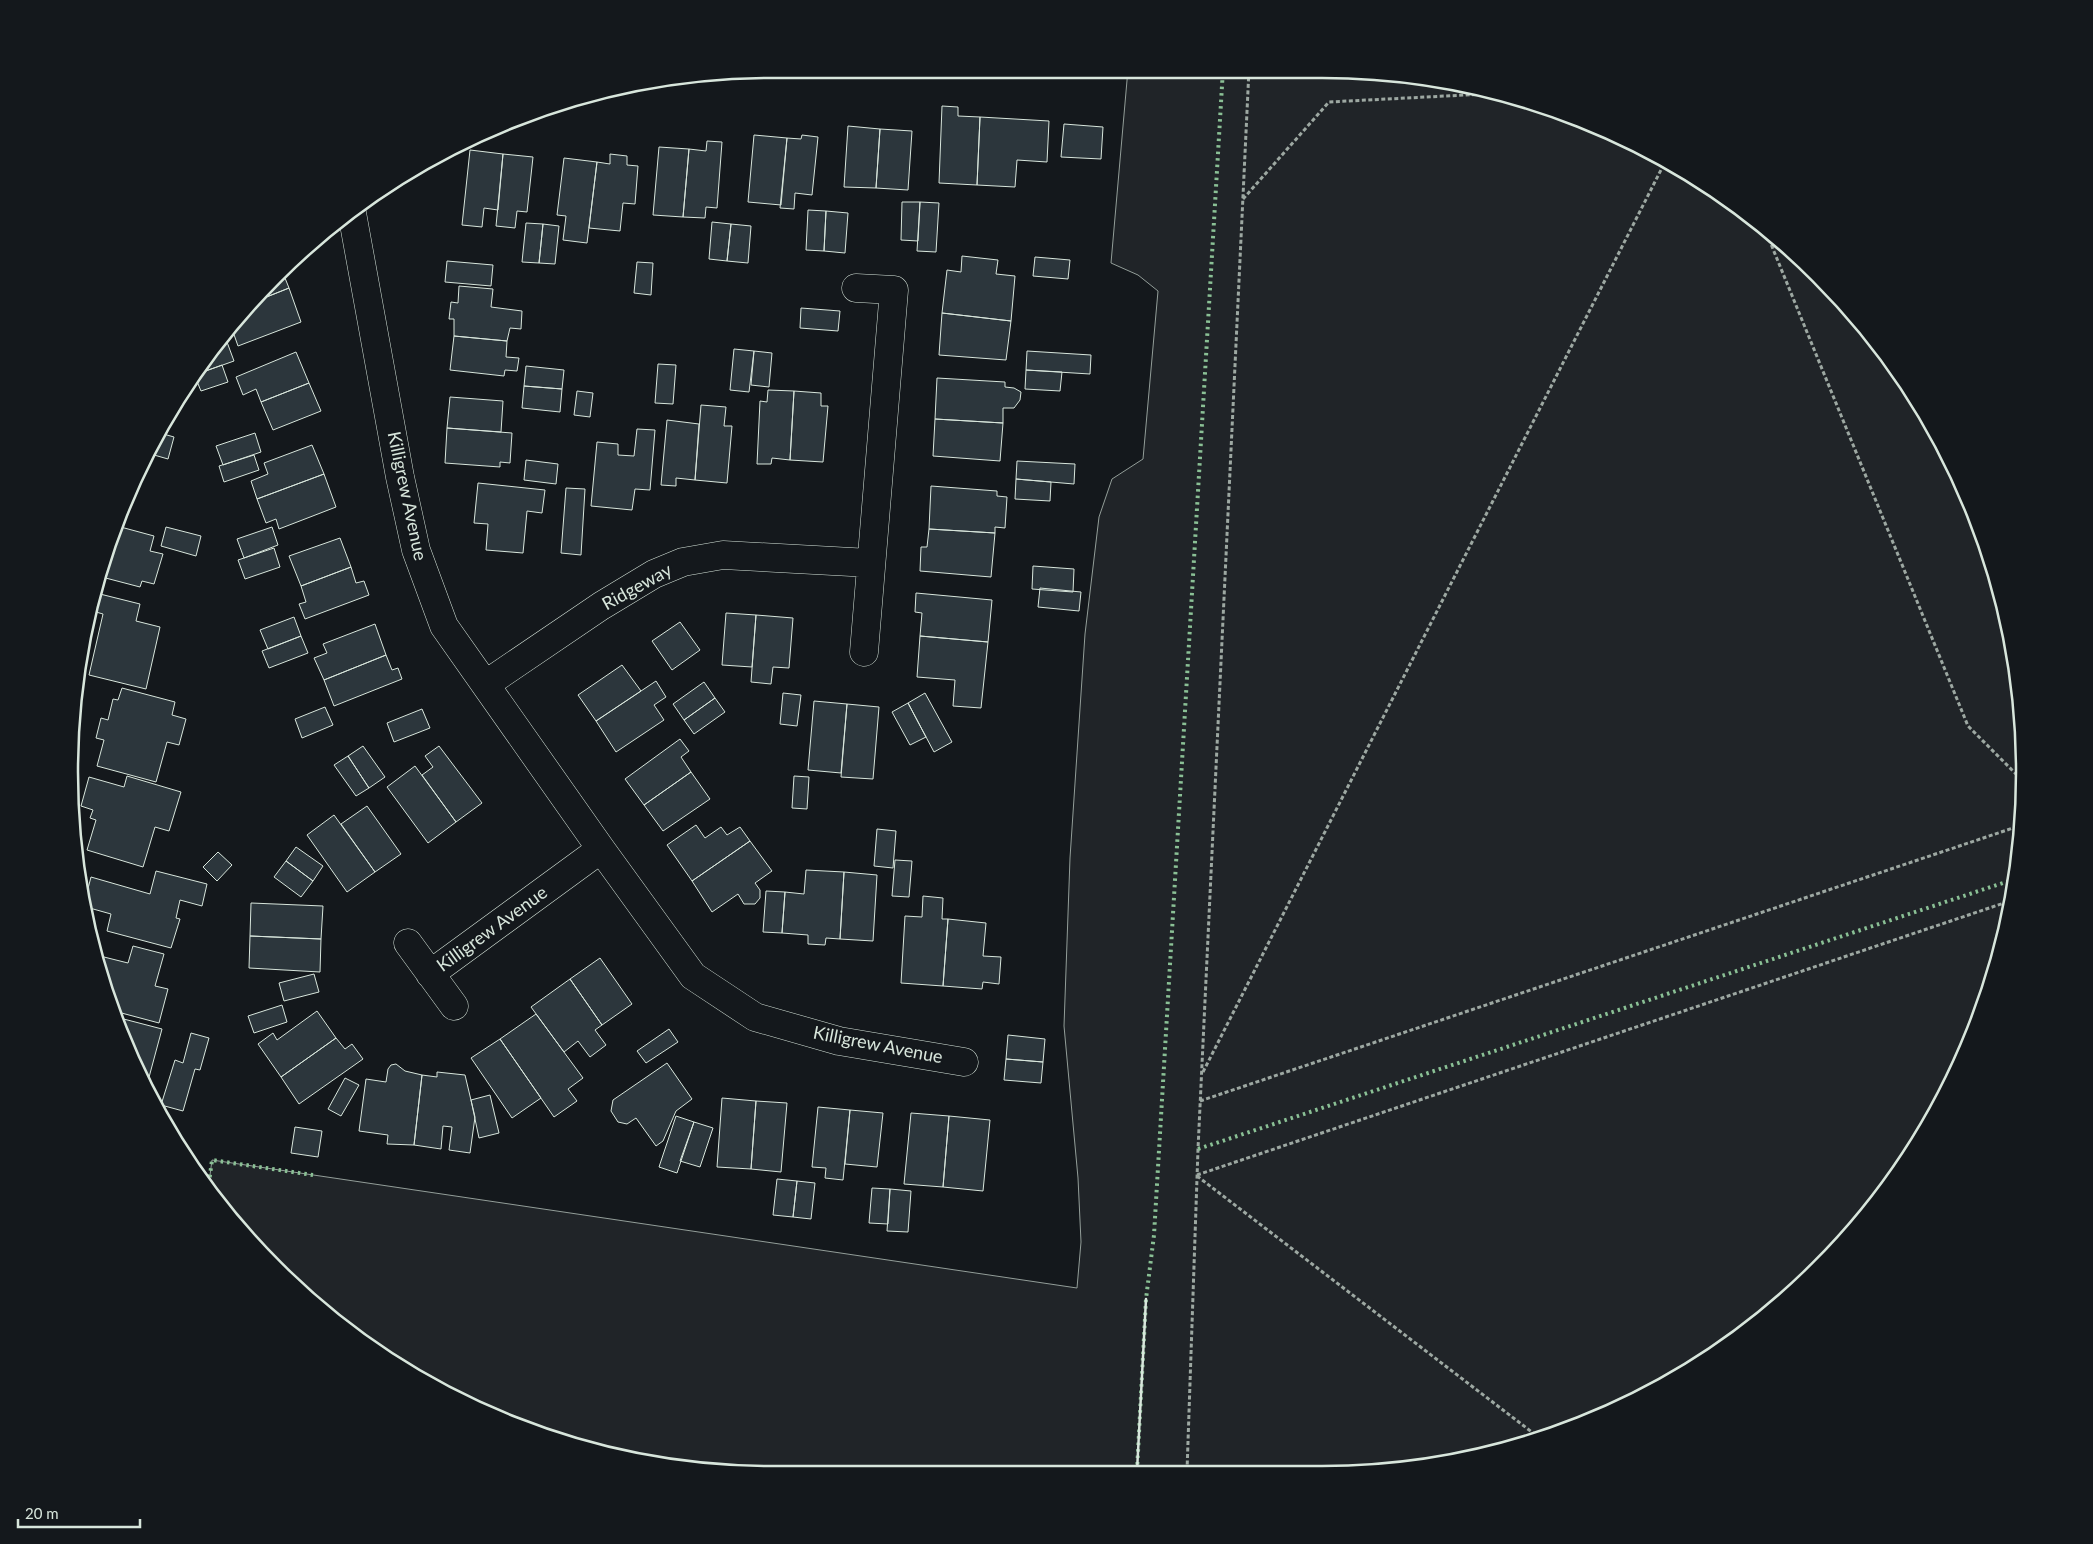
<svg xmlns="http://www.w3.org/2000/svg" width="2093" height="1544" font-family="Lato,sans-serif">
	<rect width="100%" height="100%" fill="#14181c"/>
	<!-- green -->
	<path fill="#202428" stroke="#939e99" d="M1128,69h193l182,24 87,29 121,65 74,56 94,101 73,117 48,129 23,136 -5,138 -31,134 -57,125 -80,112 -101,95 -159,92 -177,47 -687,5 -136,-23 -129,-48 -152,-102 -95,-101 -6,-10 4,-30 865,128 4,-46 -3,-64 -14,-152 6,-168 15,-224 14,-117 13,-38 31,-20 15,-168 -20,-16 -27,-12z"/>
	<!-- building -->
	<path fill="#2c363c" stroke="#d8e6dc" d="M942,106l16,1v9l22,1 -3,68 -38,-2z
		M980,117l69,4 -2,41 -30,-2 -2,27 -38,-2z
		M1064,124l39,3 -2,32 -40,-2z
		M848,126l32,3 -4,59 -32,-1z
		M880,129l32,2 -4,59 -32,-2z
		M754,135l33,3 -6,67 -33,-3z
		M802,135l16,2 -6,58 -17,-2 -1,16 -14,-1 7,-70 14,1z
		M707,141l15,1 -5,66 -11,-1 -1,11 -22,-1 6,-68 17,2z
		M659,147l30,2 -6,68 -30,-2z
		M470,150l33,4 -5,56 -14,-2 -2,19 -20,-2z
		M503,154l30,3 -6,55 -10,-1 -2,17 -19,-2z
		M610,154l17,2v9l11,1 -3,38 -12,-1 -3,28 -31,-3 8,-66 13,2z
		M564,158l33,4 -10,81 -24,-3 3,-24 -9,-1z
		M902,202h18l-2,39 -17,-1z
		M920,202l19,1 -3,49 -19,-1z
		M808,210l18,1 -2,40 -18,-1z
		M826,211l22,2 -3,40 -21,-2z
		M712,222l19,2 -4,37 -18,-2z
		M526,223l17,1 -4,39 -17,-1z
		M543,224l16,2 -4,38 -16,-1z
		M731,224l20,2 -3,37 -21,-2z
		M962,256l36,4 -2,14 19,2 -4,45 -69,-8 5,-43 14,2z
		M1035,257l35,3 -2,19 -35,-3z
		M447,261l46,4 -2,21 -46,-4z
		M637,262l16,1 -2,32 -17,-2z
		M283,273l6,15 -40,16z
		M459,286l34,3 -2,18 31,4 -1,18 -11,-1 -3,13 -53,-5v-17h-5l2,-17 7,1z
		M289,288l12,34 -63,24 -7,-20 17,-8 -4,-10 5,-4z
		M801,308l39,3 -2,20 -38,-3z
		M942,313l69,8 -5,39 -67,-5z
		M454,336l53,5 -1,16 13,1 -2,13 -12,-1 -1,6 -54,-6z
		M227,342l7,19 -34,12 19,-29z
		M734,349l20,2 -5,41 -19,-2z
		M754,351l18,2 -3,34 -18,-2z
		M1027,351l64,4 -1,19 -64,-4z
		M296,352l13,31 -48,19 -5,-13 -13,6 -7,-18z
		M658,364l18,1 -3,39 -18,-1z
		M222,365l6,17 -27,9 -5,-12 4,-6z
		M526,366l38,4 -2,19 -38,-3z
		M1026,370l36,2 -2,19 -35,-2z
		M937,378l68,4v5l9,1 7,4 -1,8 -6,8h-11v15l-68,-4z
		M309,383l12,28 -48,19 -12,-28z
		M524,386l38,3 -2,23 -38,-4z
		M768,390l26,1 -4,69 -18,-2 -1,6h-14l3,-63 7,1z
		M577,391l16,2 -3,24 -16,-2z
		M794,391l27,2v13h7l-5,56 -33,-2z
		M450,397l53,4 -2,31 -54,-4z
		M701,405l25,2 -2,19h8l-5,57 -32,-3z
		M935,419l68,4 -3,38 -67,-5z
		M667,420l32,4 -4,56 -19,-2v8l-15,-1z
		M447,428l65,5 -2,30 -10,-1v5l-55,-4z
		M637,429l18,1 -5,60 -15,-1 -3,21 -41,-4 6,-64 21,2v11l16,1z
		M160,433l14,4 -6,22 -21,-6z
		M255,433l6,19 -38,13 -7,-19z
		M312,445l12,29 -67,25 -6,-18 17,-7 -4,-11z
		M254,455l5,15 -35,12 -5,-16z
		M526,460l32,4 -2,20 -32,-4z
		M1017,461l58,3 -1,20 -58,-5z
		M324,474l12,33 -57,22 -3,-10 -10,4 -9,-24z
		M1016,479l35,3 -1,19 -35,-2z
		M478,483l67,7 -3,23 -15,-2 -4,42 -37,-3 2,-26 -14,-1z
		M931,486l66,5v5l10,1 -2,31 -10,-1v6l-66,-4z
		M566,488l19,1 -4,66 -20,-2z
		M117,526l37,10 -4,15 13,3 -9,30 -12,-3 -2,6 -42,-11z
		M166,527l35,9 -5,20 -35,-10z
		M272,527l6,18 -34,13 -7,-19z
		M929,529l66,4 -4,44 -71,-6 1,-24h6z
		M340,538l11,29 -50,19 -12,-30z
		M274,548l6,19 -35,12 -7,-19z
		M1033,566l41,3 -1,23 -41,-3z
		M351,567l5,16 8,-2 5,14 -64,24 -6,-15 7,-2 -5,-16z
		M1040,588l41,4 -2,19 -41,-4z
		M92,592l48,12 -4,17 24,6 -14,62 -57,-14 14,-61 -14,-4z
		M916,593l76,7 -4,42 -68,-6 2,-23 -7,-1z
		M726,613l30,2 -4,52 -30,-2z
		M756,615l37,3 -4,50 -16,-1 -2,17 -20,-2z
		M294,617l7,19 -33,13 -8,-19z
		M680,622l20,28 -28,20 -20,-29z
		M375,624l11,31 -62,25 -10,-22 13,-5 -4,-9z
		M301,636l7,17 -39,15 -7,-17z
		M920,636l68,6 -7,66 -28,-2 2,-26 -38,-3z
		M386,655l6,15 6,-2 4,11 -68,27 -10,-26z
		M622,665l19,26 -45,30 -18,-26z
		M656,681l10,16 -12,8 10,15 -48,32 -20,-31z
		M704,682l11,16 -31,22 -11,-16z
		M122,688l53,14 -3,13 14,4 -7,26 -12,-3 -11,40 -59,-16 7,-26 -8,-2 5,-20 7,2 5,-21 5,1z
		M783,693l18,2 -4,31 -17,-2z
		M925,693l27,49 -18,10 -26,-49z
		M715,698l10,14 -31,22 -10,-14z
		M814,701l33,3 -6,69 -33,-3z
		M908,703l18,34 -16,8 -18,-33z
		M847,704l32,3 -6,72 -32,-2z
		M325,707l8,18 -31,13 -7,-19z
		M422,709l8,19 -36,14 -7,-19z
		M680,739l9,12 -8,6 10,15 -47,33 -19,-26z
		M363,746l22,31 -16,11 -21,-32z
		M439,746l43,57 -26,19 -34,-47 11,-8 -8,-11z
		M348,756l21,32 -13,8 -22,-31z
		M415,766l41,56 -28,21 -41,-56z
		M691,772l19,27 -47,32 -19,-26z
		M127,776l54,16 -12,39 -14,-4 -12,40 -56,-17 9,-30 -6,-2 3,-8 -12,-4 8,-29 35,10z
		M794,776l15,1 -2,32 -15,-1z
		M367,806l34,48 -26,18 -34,-48z
		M334,815l41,57 -28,20 -40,-57z
		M696,825l9,13 16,-11 6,8 13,-8 10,14 -58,40 -25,-36z
		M877,829l19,2 -3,37 -19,-2z
		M750,841l22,30 -17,12 5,7v8l-5,6h-11l-6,-10 -26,18 -20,-31z
		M296,847l27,19 -10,15 -27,-20z
		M218,852l14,13 -15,16 -14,-14z
		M895,860l17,1 -3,36 -17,-1z
		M286,861l27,20 -12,16 -27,-20z
		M806,870l38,2 -4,67 -14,-1 -1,7 -17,-1v-9l-26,-2 3,-41 19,2z
		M156,871l51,13 -5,22 -22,-6 -4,18 4,1 -9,29 -64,-17 4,-17 -25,-7 -1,-7 6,-23 59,17z
		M844,872l33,3 -4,66 -33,-2z
		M766,891l19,1 -3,41 -19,-1z
		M923,896l20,2 -1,21h6l-5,67 -42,-3 4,-67 17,1z
		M251,903l72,3 -2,33 -71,-3z
		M948,919l38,4 -3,33 18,1 -2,27 -16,-2 -1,7 -39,-3z
		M250,936l71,3 -1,33 -71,-4z
		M133,946l31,8 -9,32 13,3 -9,34 -45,-12 -14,-55 28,7z
		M600,958l32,46 -30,21 -32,-46z
		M314,974l5,18 -35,9 -5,-18z
		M570,979l32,46 -7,5 11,15 -16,12 -12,-16 -14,11 -33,-45z
		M282,1005l5,17 -33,11 -6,-17z
		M317,1011l19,27 -55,39 -23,-33 15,-11 4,7z
		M536,1014l47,64 -15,11 9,12 -23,16 -54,-78z
		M116,1017l46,12 -14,52 -3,-1 -23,-39z
		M669,1029l9,13 -32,21 -9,-12z
		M191,1033l18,5 -9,32 -5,-1 -12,42 -22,-6 14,-45 8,3z
		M1008,1035l37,4 -2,23 -37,-3z
		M336,1038l9,11 7,-5 11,15 -64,45 -18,-27z
		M500,1039l41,59 -29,20 -41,-60z
		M1006,1059l37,3 -2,21 -37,-3z
		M667,1063l25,36 -16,12 -13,30 -7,5 -20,-28 -9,6 -9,-2 -7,-11 2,-11z
		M396,1064l9,7 17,4 -8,70 -27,-1 1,-9 -29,-4 7,-52 20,3 2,-13 3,-4z
		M437,1072l28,3 10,42 -5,36 -21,-3 3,-23 -9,-1 -2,23 -27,-4 8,-70 15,2z
		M345,1078l14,7 -18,31 -13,-7z
		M490,1095l9,38 -20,5 -8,-38z
		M722,1098l34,3 -5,68 -34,-2z
		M756,1101l31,2 -6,69 -30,-3z
		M818,1107l32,3 -7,70 -18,-2 1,-10 -14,-1z
		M850,1110l33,3 -6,54 -32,-3z
		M911,1113l38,3 -6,71 -39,-3z
		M676,1116l18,6 -17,51 -18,-6z
		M949,1116l41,4 -7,71 -40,-4z
		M694,1122l19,6 -13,39 -20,-6z
		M295,1127l27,4 -4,26 -27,-4z
		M777,1179l20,2 -4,36 -20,-2z
		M797,1181l18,2 -4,36 -18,-2z
		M872,1188l18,1 -2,35 -19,-1z
		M890,1189l21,2 -3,41 -21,-1z"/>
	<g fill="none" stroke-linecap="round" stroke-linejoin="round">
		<defs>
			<path id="minor" d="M352,213l48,264 16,73 28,76 157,223 92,127 62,41 84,24 125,21
				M856,288l38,2 -30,362
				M486,684l115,-78 53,-32 29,-12 40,-7 147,8
				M408,943l46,63
				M430,974l171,-125"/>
		</defs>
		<!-- minor casing -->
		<use href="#minor" stroke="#d8e6dc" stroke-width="29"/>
		<!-- path -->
		<path stroke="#9da8a2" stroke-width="3" stroke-dasharray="4 2.5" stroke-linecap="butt" d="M1243,199l86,-97 175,-9
			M1764,227l204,499 53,53
			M1203,1072l462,-910
			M1200,1101l819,-275
			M1917,1142l14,-20
			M1197,1175l813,-274
			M1197,1176l340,260
			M1187,1471l11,-322 51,-1080"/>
		<!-- minor -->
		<use href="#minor" stroke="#14181c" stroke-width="28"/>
		<!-- hedge -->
		<path stroke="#8ac095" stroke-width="4" stroke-dasharray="2.5 4" stroke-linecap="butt" d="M1951,459l50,137
			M1198,1149l817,-270
			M208,1190l4,-30 101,15
			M1137,1471l9,-172 8,-64 69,-1166"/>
		<!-- wall -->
		<path stroke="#d8e6dc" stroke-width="2.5" d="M1137,1471l9,-172"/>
	</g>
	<g text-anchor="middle" stroke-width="4" stroke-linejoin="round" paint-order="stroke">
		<!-- street labels -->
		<g font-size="18" fill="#d8e6dc" stroke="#14181c">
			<text transform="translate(407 496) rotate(78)" y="6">Killigrew Avenue</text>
			<text transform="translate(637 587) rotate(-29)" y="6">Ridgeway</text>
			<text transform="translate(492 929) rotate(-36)" y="6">Killigrew Avenue</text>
			<text transform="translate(878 1045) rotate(11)" y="6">Killigrew Avenue</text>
		</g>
	</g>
	<!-- crop -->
	<path d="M0 0H2093V1544H0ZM772 78H1322A694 694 0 0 1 2016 772V772A694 694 0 0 1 1322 1466H772A694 694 0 0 1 78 772V772A694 694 0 0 1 772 78Z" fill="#14181c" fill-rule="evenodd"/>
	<path fill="none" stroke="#d8e6dc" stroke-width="2.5" d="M772 78H1322A694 694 0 0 1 2016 772V772A694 694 0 0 1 1322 1466H772A694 694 0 0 1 78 772V772A694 694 0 0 1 772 78Z"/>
	<!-- scale -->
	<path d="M18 1519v8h122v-8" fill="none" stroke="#d8e6dc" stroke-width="2.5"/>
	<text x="25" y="1519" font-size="15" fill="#d8e6dc" stroke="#14181c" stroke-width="4" paint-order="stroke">20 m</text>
</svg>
